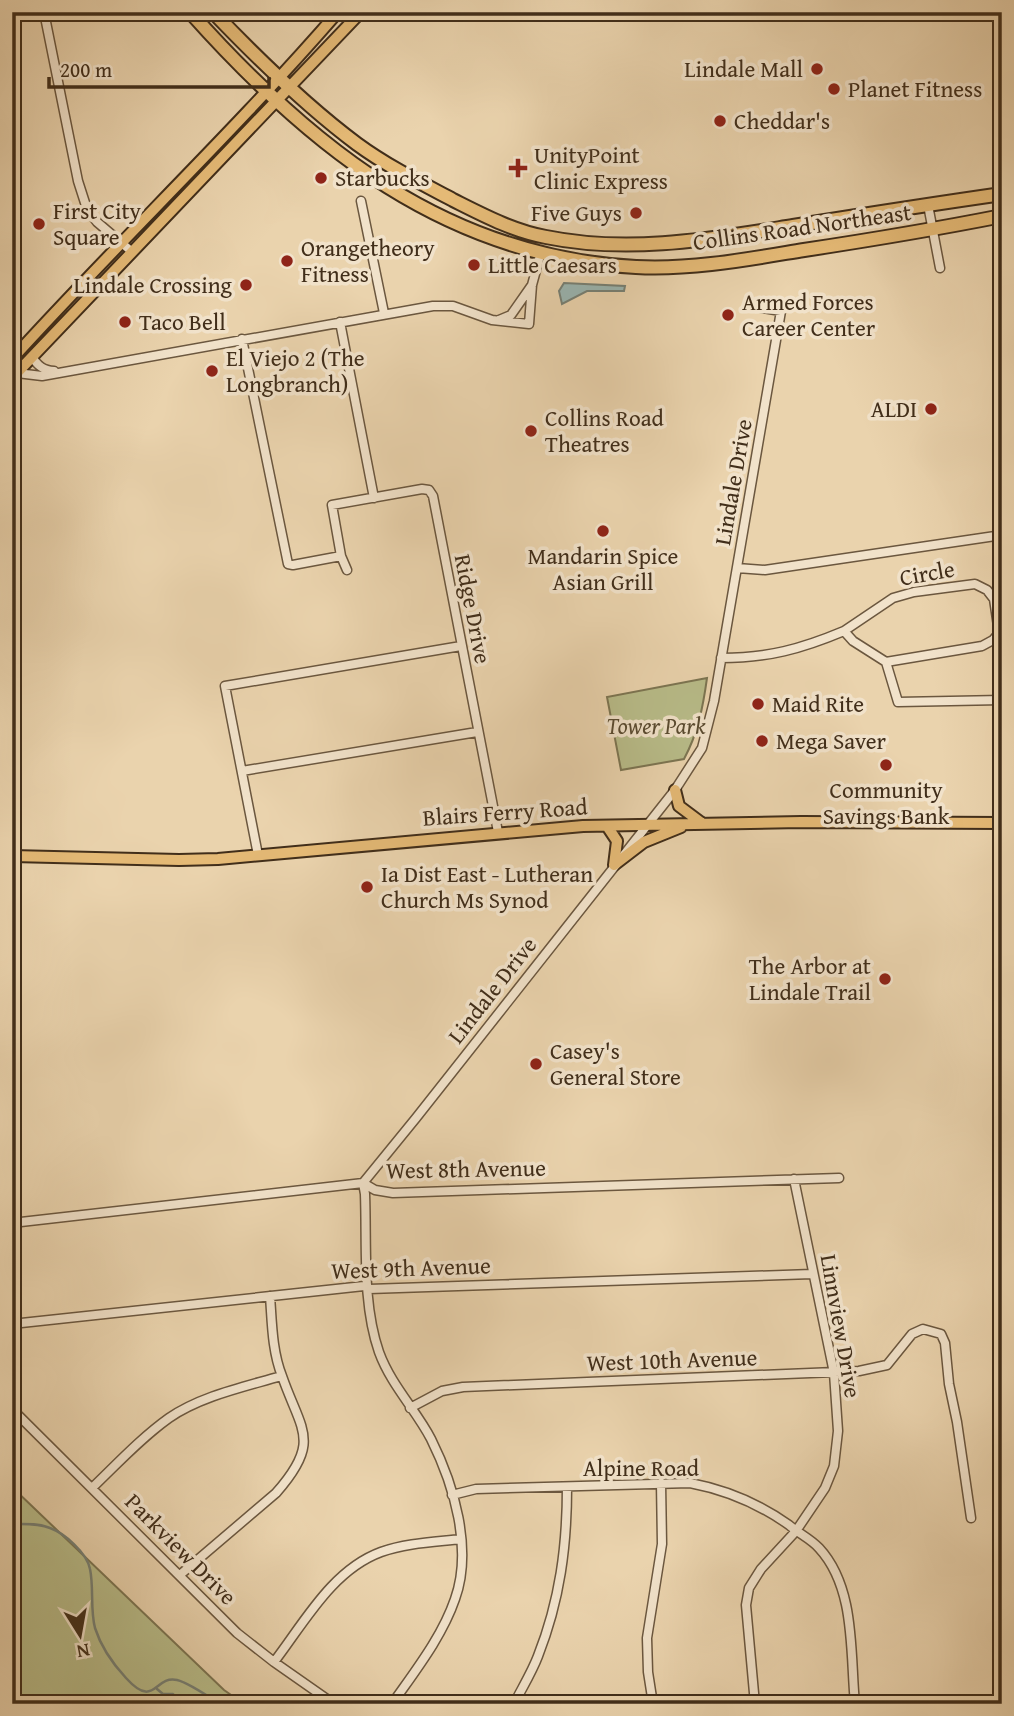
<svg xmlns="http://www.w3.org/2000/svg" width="1014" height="1716" font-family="'Gentium Book Plus',serif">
	<rect width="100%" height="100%" fill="#ead3ad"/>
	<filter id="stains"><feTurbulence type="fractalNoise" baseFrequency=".00286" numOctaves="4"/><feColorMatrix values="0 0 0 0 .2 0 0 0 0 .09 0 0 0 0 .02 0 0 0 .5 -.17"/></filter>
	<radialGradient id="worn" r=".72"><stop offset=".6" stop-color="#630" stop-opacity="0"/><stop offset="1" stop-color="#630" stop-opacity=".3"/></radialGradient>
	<!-- green -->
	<path fill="#b8bc89" stroke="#7c7552" stroke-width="2" d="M707,678c-4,29 -9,55 -23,81l-63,11 -14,-73z
		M12,1487l212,203 20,14h-232z"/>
	<!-- water -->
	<path fill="#9ab6b2" stroke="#768075" stroke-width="2" d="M564,283l61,3 -1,5h-37l-25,13 -3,-13z"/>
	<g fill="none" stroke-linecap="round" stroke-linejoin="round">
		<!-- stream -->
		<path stroke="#768075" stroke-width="2.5" d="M12,1524c12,0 26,-1 38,4 14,5 37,25 40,41 4,19 0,40 5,59 6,19 18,36 31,50 29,32 28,-3 51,2 9,2 34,18 43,24
			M157,1689l6,5h10l9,10"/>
		<defs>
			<path id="minor" d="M44,12l34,169 9,28 10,13 34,29
				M361,201l23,112
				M928,205l12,63
				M499,320l12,-5 21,-30
				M340,322l34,176
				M242,339l46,225 5,1 48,-9
				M32,357c6,9 11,13 22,14
				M12,369l5,4 25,3 391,-70h20l39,14 37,4 3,-39 9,-33
				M737,568l28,2 237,-35
				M347,570l-6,-14 -9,-51 90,-16 7,1 4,6 65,336
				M844,631l49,-33 21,-6 61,-8 12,6 7,9 5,34 -6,7 -11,6 -96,16
				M721,658c47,0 80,-9 123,-27l9,10 33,21 12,40 104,-2
				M242,771l235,-39
				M258,855l-33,-169 236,-40
				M363,1183l53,-65 259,-328 27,-42 12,-47 67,-390 -25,-4
				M363,1183l2,11c2,52 -3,109 14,158 12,33 37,58 52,87 23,46 42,110 24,160 -13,38 -40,72 -63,105
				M12,1223l351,-40 12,7 18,3 446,-15
				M12,1324l352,-38 5,3 443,-15
				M410,1408l32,-17 21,-4 396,-16 28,-6 25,-31 11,-5 18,5 4,9 4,41 8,38 14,96
				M12,1409l225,224 37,29 60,42
				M92,1488c25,-24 49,-50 77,-70 32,-22 75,-31 112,-42
				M452,1495l24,-6 214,-6c37,7 68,20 99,42 9,8 22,14 30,23 37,40 31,105 36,156
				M181,1574l95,-81c46,-52 25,-62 6,-117 -10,-25 -10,-54 -12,-80
				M274,1662c30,-39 58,-92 107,-110 25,-9 54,-10 80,-13
				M514,1704c8,-16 18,-32 24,-48 22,-56 29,-110 29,-169
				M653,1704l-5,-32 -1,-34 15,-94 -1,-61
				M755,1704l-9,-99 3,-17 12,-19 35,-38 29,-43 9,-22 4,-35 -4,-58 -40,-194
				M936,1704l21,-4"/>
			<path id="major" d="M12,359c107,-118 222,-227 326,-347
				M12,378l349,-366
				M675,790l4,16 24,18
				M607,826l10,15 -3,24
				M12,856l167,4 39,-1 365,-33 218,-4 201,1
				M614,865l30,-23 37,-15"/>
			<path id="highway" d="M190,12c121,136 257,245 446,255 56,3 113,-8 168,-17 66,-10 132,-21 198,-34
				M213,12c45,47 93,94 144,132 30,22 64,39 96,56 30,15 60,31 93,37 83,17 165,2 247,-11 69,-11 139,-22 209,-32"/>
		</defs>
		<!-- minor casing -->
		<use href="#minor" stroke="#6b573f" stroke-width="11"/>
		<!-- major casing -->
		<use href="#major" stroke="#412e1a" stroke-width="14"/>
		<!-- highway casing -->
		<use href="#highway" stroke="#412e1a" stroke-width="16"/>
		<!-- minor -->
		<use href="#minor" stroke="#f1e2ca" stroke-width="8"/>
		<!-- major -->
		<use href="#major" stroke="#e5ba76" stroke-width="10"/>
		<!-- highway -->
		<use href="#highway" stroke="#e5ba76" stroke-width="12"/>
	</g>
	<!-- markers -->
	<g fill="#8f2418" stroke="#f1e2ca" stroke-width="2.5">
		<circle cx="817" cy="69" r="7"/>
		<circle cx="834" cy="89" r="7"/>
		<circle cx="720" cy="121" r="7"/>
		<path d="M514.5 157.5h7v7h7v7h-7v7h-7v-7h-7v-7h7z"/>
		<circle cx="321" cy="178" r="7"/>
		<circle cx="636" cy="213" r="7"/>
		<circle cx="39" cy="224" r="7"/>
		<circle cx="287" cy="261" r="7"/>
		<circle cx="474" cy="265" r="7"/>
		<circle cx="246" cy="285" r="7"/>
		<circle cx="728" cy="315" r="7"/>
		<circle cx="125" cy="322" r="7"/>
		<circle cx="212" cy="371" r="7"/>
		<circle cx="931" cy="409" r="7"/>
		<circle cx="531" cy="431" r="7"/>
		<circle cx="603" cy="531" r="7"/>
		<circle cx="758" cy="704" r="7"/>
		<circle cx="762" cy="741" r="7"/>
		<circle cx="886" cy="765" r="7"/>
		<circle cx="367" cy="887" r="7"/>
		<circle cx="885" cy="979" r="7"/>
		<circle cx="536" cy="1064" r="7"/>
	</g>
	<g text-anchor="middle" stroke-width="7" stroke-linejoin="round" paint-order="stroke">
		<!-- poi labels -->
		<g font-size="23" fill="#412e1a" stroke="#f1e2ca" text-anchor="start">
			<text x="803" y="77" text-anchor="end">Lindale Mall</text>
			<text x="848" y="97">Planet Fitness</text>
			<text x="734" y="129">Cheddar's</text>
			<text x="534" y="163">UnityPoint<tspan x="534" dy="26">Clinic Express</tspan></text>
			<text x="335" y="186">Starbucks</text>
			<text x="53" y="219">First City<tspan x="53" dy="26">Square</tspan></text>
			<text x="622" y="221" text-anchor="end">Five Guys</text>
			<text x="301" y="256">Orangetheory<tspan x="301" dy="26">Fitness</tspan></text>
			<text x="488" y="273">Little Caesars</text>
			<text x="232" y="293" text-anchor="end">Lindale Crossing</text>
			<text x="742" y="310">Armed Forces<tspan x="742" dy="26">Career Center</tspan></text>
			<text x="139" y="330">Taco Bell</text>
			<text x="226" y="366">El Viejo 2 (The<tspan x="226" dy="26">Longbranch)</tspan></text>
			<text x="917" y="417" text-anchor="end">ALDI</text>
			<text x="545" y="426">Collins Road<tspan x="545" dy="26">Theatres</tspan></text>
			<text x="603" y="564" text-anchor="middle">Mandarin Spice<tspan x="603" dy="26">Asian Grill</tspan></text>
			<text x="772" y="712">Maid Rite</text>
			<text x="776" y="749">Mega Saver</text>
			<text x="886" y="798" text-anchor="middle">Community<tspan x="886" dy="26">Savings Bank</tspan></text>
			<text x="381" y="882">Ia Dist East - Lutheran<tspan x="381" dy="26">Church Ms Synod</tspan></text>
			<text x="871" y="974" text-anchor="end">The Arbor at<tspan x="871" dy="26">Lindale Trail</tspan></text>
			<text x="550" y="1059">Casey's<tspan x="550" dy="26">General Store</tspan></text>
		</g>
		<!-- street labels -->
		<g font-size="23" fill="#412e1a" stroke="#f1e2ca">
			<text transform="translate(802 227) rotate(-8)" y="8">Collins Road Northeast</text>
			<text transform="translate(733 482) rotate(-80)" y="8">Lindale Drive</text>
			<text transform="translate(927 573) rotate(-10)" y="8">Circle</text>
			<text transform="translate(473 609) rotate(79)" y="8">Ridge Drive</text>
			<text transform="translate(505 812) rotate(-4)" y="8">Blairs Ferry Road</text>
			<text transform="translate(492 990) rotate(-52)" y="8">Lindale Drive</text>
			<text transform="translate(466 1169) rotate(-1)" y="8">West 8th Avenue</text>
			<text transform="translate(411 1268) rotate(-2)" y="8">West 9th Avenue</text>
			<text transform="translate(841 1326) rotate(80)" y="8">Linnview Drive</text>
			<text transform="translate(672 1360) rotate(-2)" y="8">West 10th Avenue</text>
			<text x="641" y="1476">Alpine Road</text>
			<text transform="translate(181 1549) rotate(45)" y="8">Parkview Drive</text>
		</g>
		<!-- park labels -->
		<g font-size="23" font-style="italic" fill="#594a30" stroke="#f1e2ca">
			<text x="656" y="734">Tower Park</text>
		</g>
	</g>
	<!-- margin -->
	<rect width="1014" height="1716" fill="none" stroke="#ead3ad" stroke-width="42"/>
	<rect x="14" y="14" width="986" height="1688" fill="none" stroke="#412e1a" stroke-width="3.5"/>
	<rect x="21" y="21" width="972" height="1674" fill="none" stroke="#412e1a" stroke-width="2"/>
	<!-- north arrow -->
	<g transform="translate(80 1635) rotate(169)" stroke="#f1e2ca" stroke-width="5" paint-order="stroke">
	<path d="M0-5L12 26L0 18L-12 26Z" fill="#412e1a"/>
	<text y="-10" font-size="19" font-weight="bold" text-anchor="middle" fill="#412e1a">N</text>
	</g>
	<!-- scale -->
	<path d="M49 77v10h220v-10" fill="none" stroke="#412e1a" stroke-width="3.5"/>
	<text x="60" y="77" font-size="21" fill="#412e1a" stroke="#f1e2ca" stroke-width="5" paint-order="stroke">200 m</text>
	<rect width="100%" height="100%" filter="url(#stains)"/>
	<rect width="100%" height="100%" fill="url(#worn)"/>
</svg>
